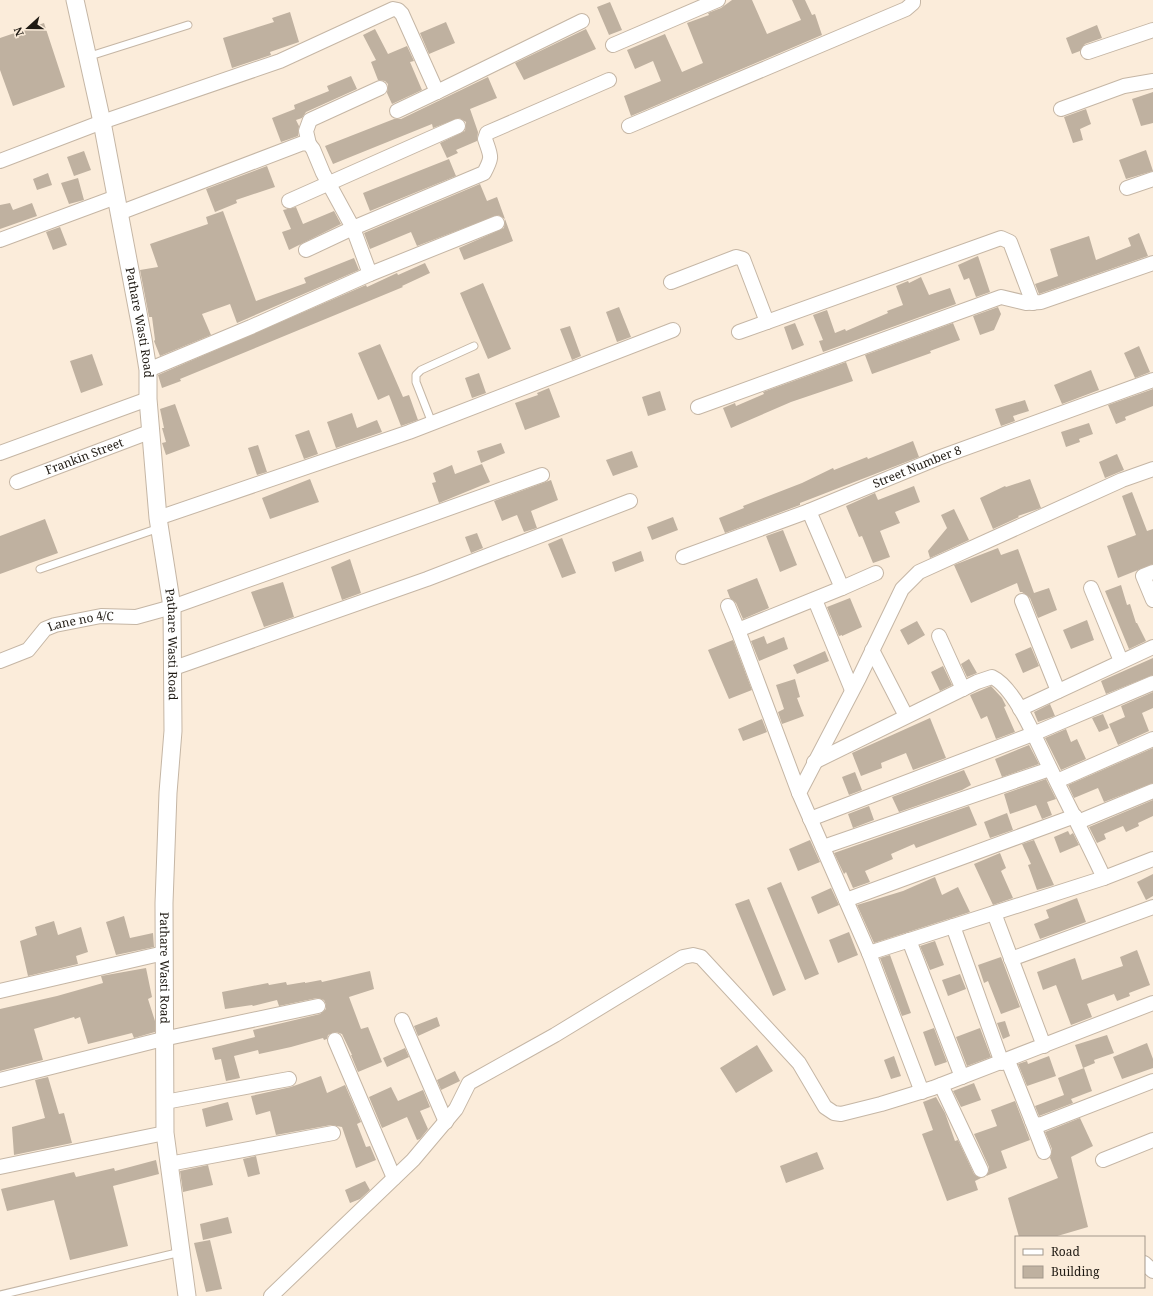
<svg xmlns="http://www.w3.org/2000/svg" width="1153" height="1296" font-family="'Noto Serif',serif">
	<rect width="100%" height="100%" fill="#fbecda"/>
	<!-- building -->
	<path fill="#bfb1a0" d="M732,0h20l15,34 34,-14 -9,-20h13l7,15 3,-1 7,21 -191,81 -7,-20 37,-15 -8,-20 -18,8 -8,-19 38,-16 17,38 21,-9 -16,-40 22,-8 -1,-2 13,-5z
		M610,2l12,28 -13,5 -12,-28z
		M290,12l9,30 -29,10 1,3 -39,13 -9,-30 51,-16 -2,-4z
		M446,22l9,21 -26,11 -9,-21z
		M44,23l21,64 -52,19 -13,-36v-32z
		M1097,25l5,13 -17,6 -5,7 -8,3 -6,-16z
		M375,29l13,25 19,-8 7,15 -4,1 12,28 -30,14 -5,-11 1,-9 -3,-3 -7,-1 -7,-18 5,-2 -13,-25z
		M586,29l10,20 -72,31 -9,-17z
		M351,76l6,13 -51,23 -4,6 -6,2 3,6 -1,10 -17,6 -9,-24 23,-9 -1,-4 35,-14 -2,-5z
		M488,77l9,21 -27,11 8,23 -1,9 -21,9 2,3 -11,5 -7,-15 25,-12 1,-9 -7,-4 -26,10 -1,-4 -99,40 -8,-18 69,-27h7z
		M1153,92v31l-12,3 -9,-27z
		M1086,109l5,15 -11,5 3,11 -10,3 -9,-26z
		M1146,150l7,21 -27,8 -7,-19z
		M84,151l7,19 -17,6 -7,-19z
		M449,159l7,17 -86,35 -7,-18z
		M267,166l8,21 -39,13 1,3 -22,9 -9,-23z
		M48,173l4,12 -15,5 -4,-11z
		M78,178l6,22 -15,4 -8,-21z
		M480,184l7,17 10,-4 16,44 -49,19 -5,-12 45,-20 1,-9 -7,-4 -81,31 -6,-14 -41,17 -6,-16z
		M10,203l3,7 19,-7 5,13 -37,13v-24z
		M296,207l7,17 31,-13 7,13 -52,26 -7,-18 9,-3 -8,-19z
		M223,211l33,90 50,-18 -2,-5 50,-20 5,12 -122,53 -7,-19 -28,10 9,21 -51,21 -6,-15 1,-1 -3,-23h-3l-9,-47 18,-3 -8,-23 58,-20 -2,-7z
		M60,227l7,18 -14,5 -7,-18z
		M1139,233l9,23 -109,38 -4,-10 23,-8 -8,-27 39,-13 7,24 35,-14 -3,-8z
		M978,256l12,36 -14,5 -7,-19 -5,2 -6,-15z
		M425,263l5,10 -28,13 1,1 -223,92 1,2 -19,7 -4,-13 208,-90 1,2 30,-14 1,2z
		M921,277l8,18 21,-7 6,16 -133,48 -4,-11 4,-1 -10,-25 14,-5 8,23 10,-4 1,2 42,-18 -1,-2 16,-6 -7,-19 12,-5 1,2z
		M483,283l28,66 -23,10 -28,-66z
		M619,307l12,30 -14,5 -11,-30z
		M998,307l3,7 -7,16 -14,5 -7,-19z
		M795,323l9,22 -12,5 -8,-23z
		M953,323l7,17 -30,11 1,2 -59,21 -7,-19z
		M570,326l11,30 -9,4 -12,-31z
		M380,344l23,53 6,-2 9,25 -17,6 -12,-31 -11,5 -20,-47z
		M1139,346l11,26 -15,6 -11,-25z
		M92,354l11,31 -22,8 -11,-32z
		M846,362l7,19 -62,21 -60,26 -8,-20 12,-5 1,3 28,-12 -1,-2z
		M1091,370l8,20 -37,14 -8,-19z
		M479,373l7,20 -14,5 -7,-20z
		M549,388l11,29 -35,13 -10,-27 23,-8 -1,-2z
		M1153,389v17l-28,11 1,3 -10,4 -8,-19z
		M660,391l6,19 -18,6 -6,-19z
		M1025,400l4,11 -16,5 2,5 -14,5 -6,-17z
		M175,404l15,42 -24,9 -4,-12 4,-1 -4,-14h2l-4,-19z
		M352,413l5,15 20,-8 5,12 -46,16 -9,-26z
		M1089,423l4,11 -14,5 1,3 -14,5 -5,-15z
		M309,430l9,24 -14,5 -9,-24z
		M913,441l6,16 -119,46v2l-75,28 -6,-15 25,-10 -1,-2 59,-23 31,-15 1,2 33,-13 1,2z
		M501,443l4,10 -24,10 -4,-12z
		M258,445l9,27 -10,3 -9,-27z
		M632,451l6,16 -25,9 -7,-16z
		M1117,454l7,16 -19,8 -6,-16z
		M482,464l8,18 -51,21 -7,-20 4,-1 -3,-9 19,-8 3,9z
		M310,479l9,23 -49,17 -8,-21z
		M1030,479l11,29 -23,8 1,1 -26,12 -13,-31 25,-12 1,1z
		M551,480l7,20 -27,11 6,17 -13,4 -7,-17 -15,6 -8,-20z
		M914,486l6,16 -25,10 5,11 -20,8 10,26 -17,6 -11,-27 -3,1 -13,-31 29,-13 3,7z
		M1132,492l15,39 6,-2v35l-35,14 -11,-32 29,-11 -14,-39z
		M954,509l15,31 -39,18 -2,-7 19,-23 -6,-13z
		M673,517l5,13 -26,10 -5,-13z
		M45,519l13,34 -58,21v-38z
		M783,530l14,35 -17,7 -14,-36z
		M477,533l6,15 -12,5 -6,-16z
		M562,538l14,35 -14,5 -14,-34z
		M998,548l3,7 17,-6 16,44 15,-5 8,22 -19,8 -8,-20 -8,-6h-2l-3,-9 -46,20 -17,-38z
		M641,551l3,10 -29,11 -3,-10z
		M350,559l11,34 -19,7 -11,-33z
		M757,578l12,30 -26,11 -7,-16 -6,-5 -3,-8z
		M283,582l11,35 -30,10 -13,-35z
		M1121,585l6,20 3,-1 6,19h1l9,18 -17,8 -24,-58z
		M850,598l12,29 -20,9v-1l-3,1 -12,-29z
		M1087,620l7,20 -23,9 -8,-19z
		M917,621l8,14 -17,10 -8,-15z
		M764,636l3,8 17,-7 4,12 -29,12 -8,-20z
		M733,640l19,50 -23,9 -21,-49z
		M1031,647l8,19 -16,7 -8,-19z
		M825,651l4,10 -32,13 -4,-9z
		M1153,658v17l-47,19 -5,-13z
		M969,659l8,14 -10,4 -6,-13z
		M943,666l9,19 -12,6 -9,-19z
		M795,679l5,18 -3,1 7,18 -22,8 -4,-12 6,-3 -8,-24z
		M991,686l11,12 4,8 -2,1 11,25 -19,7 -9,-23 -6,3 -11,-24z
		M1153,692v16l-11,5 7,18 -31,14 -9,-21 16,-7 -4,-11z
		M1050,704l5,12 -17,6 -4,-10z
		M1103,714l6,14 -10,4 -7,-14z
		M930,718l16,40 -33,12 -7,-17 -25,10 1,5 -21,8 -9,-23z
		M762,719l5,13 -24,9 -5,-12z
		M1066,729l5,13 6,-3 9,20 -25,11 -16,-32z
		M1029,745l10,19 -37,13 -7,-18z
		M1153,748v35l-49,19 -6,-14 -24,10 -6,-13z
		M964,770l7,15 -9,5 -63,22 -7,-15z
		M855,772l7,18 -13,5 -7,-18z
		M1046,779l10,20 -9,3 5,13 -10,4 -6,-14 -26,9 -6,-20z
		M1153,800v16l-15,7 1,3 -13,6 -3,-6 -19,8 2,5 -9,4 -8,-16z
		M869,806l5,14 -21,8 -5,-14z
		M969,806l8,19 -61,23 -2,-4 -23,10 2,5 -28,12 5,11 -17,6 -7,-16 -2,2 -10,-21z
		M1007,813l6,17 -23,8 -6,-16z
		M1068,831l2,4 3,-2 6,12 -19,8 -6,-16z
		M810,840l10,22 -22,9 -9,-22z
		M1034,840l20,45 -17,5 -9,-25 3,-1 -9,-20z
		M1000,853l6,15 -5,3 12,27 -20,7 -19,-41z
		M1153,874v22l-7,4 -9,-18z
		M935,877l7,18 16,-8 12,25 -96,31 -17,-38 46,-14z
		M781,882l38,92 -14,6 -38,-92z
		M831,888l8,17 -21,9 -7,-17z
		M1077,898l9,24 -46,17 -6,-15 15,-6 -3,-8z
		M749,899l37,91 -13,6 -38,-92z
		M124,916l6,22 23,-5 1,14 -38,8 -10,-33z
		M54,921l4,14 23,-8 7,25 -12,4 2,8 -50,12 -8,-35 17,-6 -2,-8z
		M849,932l9,23 -20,8 -9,-23z
		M935,941l9,24 -14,5 -10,-24z
		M1137,950l13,35 -21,8 1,3 -13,5 -3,-7 -27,10 5,13 -21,8 -15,-40 -13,5 -6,-18 38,-14 7,22 41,-14 -3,-9z
		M890,955l21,58 -9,3 -22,-58z
		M1001,957l19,50 -19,7 -13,-33 -4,2 -6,-18z
		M146,968l6,29 -4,2 7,22v11l-21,6 -2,-5 -44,11 -8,-27 -5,2 -1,-2 -40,12 9,31 -43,11v-62l57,-13 46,-13 -2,-7z
		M370,971l4,18 -25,8 12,32 7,-2 14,35 -24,10 -7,-17h1l-10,-21 -6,-2 -8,3 -1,4 -3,1 -1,-2 -32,9 -32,7 -1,-4 -24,6 6,22 -14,3 -5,-22 -6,1 -3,-12 43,-11 -2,-7 67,-16 6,-5v-4l-2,-5 -7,-2 -38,8 -2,-6 -24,6 -1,-1 -27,4 -3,-17 46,-9 1,2 17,-3 1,3 18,-3v1l16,-3 1,2z
		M960,974l6,15 -18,7 -6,-16z
		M437,1017l3,9 -22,10 -4,-10z
		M1005,1021l5,15 -7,3 -6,-16z
		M934,1028l13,34 -12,4 -12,-34z
		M980,1028l11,29 -24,9 -11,-29z
		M1107,1035l7,18 -20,7 1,3 -12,5 -8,-23z
		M1147,1043l6,16v9l-31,11 -9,-22z
		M757,1045l16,26 -37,22 -16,-25z
		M405,1048l4,9 -22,10 -4,-9z
		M894,1056l7,20 -10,3 -7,-19z
		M1049,1056l7,20 -29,10 -9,-22 9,-3 1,3z
		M1084,1068l8,23 -21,8 2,4 -34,13 -4,-10 29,-11 -6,-17z
		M455,1071l5,10 -19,9 -4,-10z
		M321,1076l6,17 18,-8 16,37 -4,2 9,23 4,-1 6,14 -20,8 -14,-41 -11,-2 -55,10 -6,-24 -14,4 -5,-19 40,-9z
		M48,1077l11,37 5,-1 8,30 -58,12 -2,-28 33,-9 -10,-38z
		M974,1083l7,17 -20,7 -8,-16z
		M391,1087l7,14 25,-11 7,17 -10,4 8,18 -8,10 -3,1 -10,-23 -25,11 -13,-31z
		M936,1097l9,16 10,28 3,-1 16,34 7,4 -6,3 3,9 -31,11 -25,-67 11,-4 -10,-28z
		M1015,1101l15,39 -29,11 6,17 -21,8 3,-5v-4l-15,-33 23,-8 -6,-16z
		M228,1102l5,18 -27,7 -4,-18z
		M1080,1118l13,28 -22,11 17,70 -34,10h-35l-11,-39 50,-20 -8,-20 2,-9 -7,-17z
		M817,1152l7,17 -38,14 -6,-17z
		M256,1156l4,18 -12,3 -5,-18z
		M156,1160l3,14 -46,12 15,60 -58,14 -16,-60 -47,11 -6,-22 73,-17 2,5 38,-9 1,3z
		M208,1165l5,20 -30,7 -3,-21z
		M365,1181l5,9 -10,9 -10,4 -5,-13z
		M228,1217l4,16 -29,7 -3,-16z
		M210,1240l12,49 -16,3 -12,-49z"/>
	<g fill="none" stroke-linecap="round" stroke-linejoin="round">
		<defs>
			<path id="service" d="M87,57l101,-32
				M432,423l-16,-41v-7l5,-5 53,-24
				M40,569l119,-41
				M0,1295l181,-43"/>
			<g id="minor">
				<path d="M613,45l105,-45"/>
				<path d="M1088,52l65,-22"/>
				<path d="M1061,109l63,-23 29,-5"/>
				<path d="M397,111l40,-19"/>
				<path d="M629,126l277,-117 7,-6v-3"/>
				<path d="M309,144l-3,-13 4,-11 70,-32"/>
				<path d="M0,161l102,-39 178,-61 113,-52 5,1 4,4 35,78 145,-71"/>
				<path d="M1127,188l26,-9"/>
				<path d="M289,201l169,-75"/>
				<path d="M119,213l184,-70 6,1 4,5 10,24 30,55 17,46"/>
				<path d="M0,240l116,-43"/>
				<path d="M306,250l47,-22 131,-55c9,-17 7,-16 1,-34l2,-6 122,-53"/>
				<path d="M671,282l65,-25 7,2 24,63"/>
				<path d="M739,332l262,-94 9,4 23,61"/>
				<path d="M148,370l103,-43 119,-53 127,-51"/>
				<path d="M698,407l303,-110 25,6 15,-1 112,-39"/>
				<path d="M0,453l148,-54"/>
				<path id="s1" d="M17,482l135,-51"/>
				<path d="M158,518l251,-86 264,-102"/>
				<path id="s2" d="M683,557l126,-46 129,-53 215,-78"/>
				<path d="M1153,572l-10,4 10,24"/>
				<path d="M842,588l34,-15"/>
				<path d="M1091,588l30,73"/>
				<path d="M815,600l37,90"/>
				<path d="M1022,601l36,90"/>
				<path d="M728,606l10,24"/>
				<path d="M939,636l24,53"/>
				<path d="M872,650l34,66"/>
				<path id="s3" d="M0,661l28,-11 17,-21 10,-4 46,-9 35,1 36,-10 370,-132"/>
				<path d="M174,668l253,-89 203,-78"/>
				<path d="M1020,709l133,-62"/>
				<path d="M814,762l163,-80 15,-5c24,11 46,68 58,91 18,37 37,73 54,110"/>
				<path d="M1057,781l96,-42"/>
				<path d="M799,793l-61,-163 104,-42 -33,-77"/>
				<path d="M810,819l223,-85 120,-51"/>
				<path d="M1078,822l75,-31"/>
				<path d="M823,847l227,-78"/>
				<path d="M846,900l229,-84"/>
				<path d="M994,913l50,133"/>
				<path d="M953,926l49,137"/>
				<path d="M909,940l53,137"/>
				<path d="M869,953l235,-75 49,-19"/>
				<path d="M1011,959l142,-52"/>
				<path d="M0,991l164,-38"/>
				<path d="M402,1020l44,102"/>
				<path d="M335,1040l59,138"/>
				<path d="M1008,1061l24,60 4,4 6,-1 111,-43"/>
				<path d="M0,1080l163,-41 155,-33"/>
				<path d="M941,1085l40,85"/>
				<path d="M922,1092l-53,-139 -70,-160 60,-115 43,-89 17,-17 203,-92 31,-11"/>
				<path d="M165,1102l124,-23"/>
				<path d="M1032,1121l12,31"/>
				<path d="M1103,1160l50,-20"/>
				<path d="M169,1164l164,-31"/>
				<path d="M0,1167l165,-34"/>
				<path d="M1144,1263l9,8"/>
				<path d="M271,1296l142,-136 43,-51 13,-26 86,-48 128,-78 10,-2 8,2 98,106 26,44 9,6 7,1 40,-10 52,-16 220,-85"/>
			</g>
			<g id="tertiary">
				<path id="s4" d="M75,0l27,122 41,217 5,31v29l10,119 14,89 1,124 -5,62 -4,110 1,230 22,163"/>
			</g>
		</defs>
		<!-- service casing -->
		<use href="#service" stroke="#c5b6a5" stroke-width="9"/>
		<!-- minor casing -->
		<use href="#minor" stroke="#c5b6a5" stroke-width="16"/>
		<!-- tertiary casing -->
		<use href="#tertiary" stroke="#c5b6a5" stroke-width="19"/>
		<!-- service -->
		<use href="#service" stroke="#fff" stroke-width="7"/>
		<!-- minor -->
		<use href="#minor" stroke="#fff" stroke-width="14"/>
		<!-- tertiary -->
		<use href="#tertiary" stroke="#fff" stroke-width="17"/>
	</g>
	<g text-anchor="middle" stroke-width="3" stroke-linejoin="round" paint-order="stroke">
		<!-- street labels -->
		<g font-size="12" fill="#201b14" stroke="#fbecda">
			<text dy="4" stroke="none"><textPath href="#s4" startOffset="329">Pathare Wasti Road</textPath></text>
			<text dy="4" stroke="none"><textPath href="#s1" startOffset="72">Frankin Street</textPath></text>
			<text dy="4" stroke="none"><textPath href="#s2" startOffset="251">Street Number 8</textPath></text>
			<text dy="4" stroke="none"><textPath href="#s3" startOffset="94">Lane no 4/C</textPath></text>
			<text dy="4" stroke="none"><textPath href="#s4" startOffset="653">Pathare Wasti Road</textPath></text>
			<text dy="4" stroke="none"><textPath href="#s4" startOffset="977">Pathare Wasti Road</textPath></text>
		</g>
	</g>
	<!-- legend -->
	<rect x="1015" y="1236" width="130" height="52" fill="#fbecda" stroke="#a3988b"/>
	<rect x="1023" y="1249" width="20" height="6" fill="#ffffff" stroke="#a3988b"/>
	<text x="1051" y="1256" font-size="12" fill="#201b14">Road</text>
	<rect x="1023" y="1266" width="20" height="12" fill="#bfb1a0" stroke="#a3988b"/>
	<text x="1051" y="1276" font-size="12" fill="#201b14">Building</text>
	<!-- north arrow -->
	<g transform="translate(28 28) rotate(249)" stroke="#fbecda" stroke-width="3" paint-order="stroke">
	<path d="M0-3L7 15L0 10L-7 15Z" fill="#201b14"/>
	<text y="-6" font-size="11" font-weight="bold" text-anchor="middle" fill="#201b14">N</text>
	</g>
</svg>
